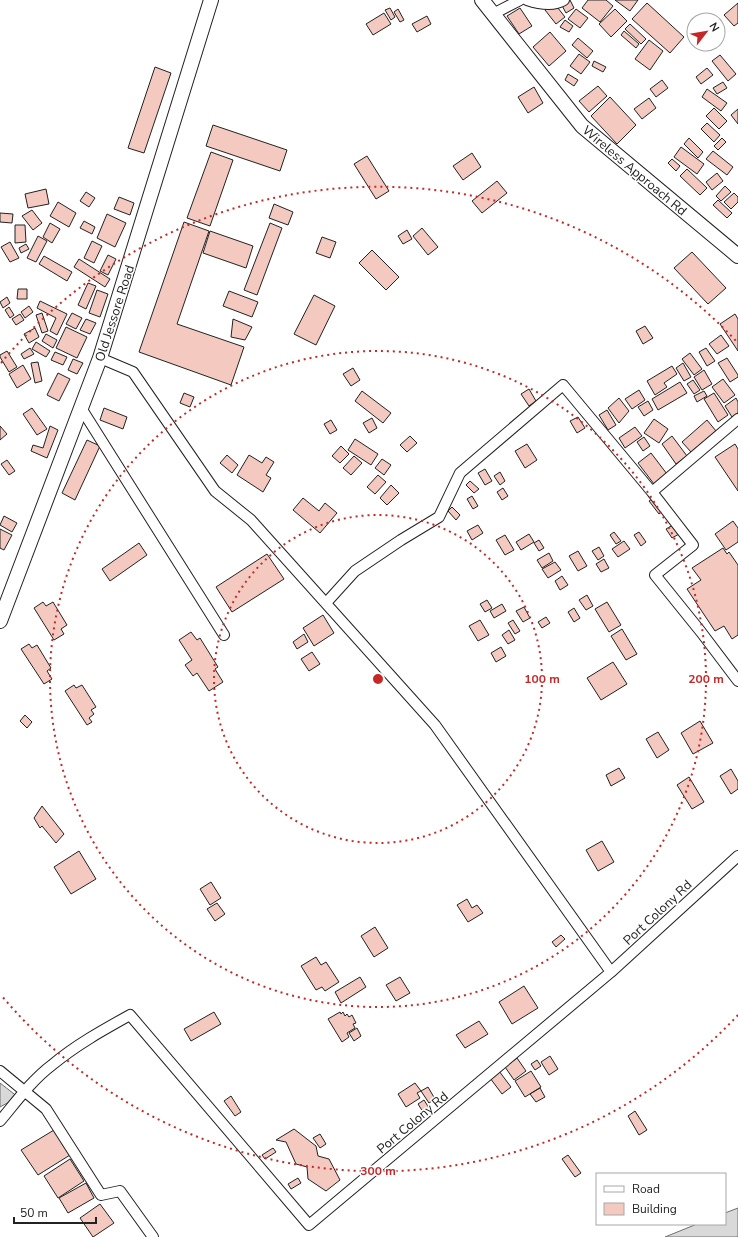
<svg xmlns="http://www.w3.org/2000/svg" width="738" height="1237" font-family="'Nunito Sans',sans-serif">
	<rect width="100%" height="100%" fill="#fff"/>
	<!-- water -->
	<path fill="#d9d9d9" stroke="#6f6f6f" d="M0,1083l18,14 -18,10z
		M738,1208v29h-73l32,-13h28v-11z"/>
	<!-- building -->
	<path fill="#f3c9c0" stroke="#222" d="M559,0h11l4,8 -8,5z
		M588,0h18l7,6 -13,16 -18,-14z
		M615,0h23l-8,11z
		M554,3l11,14 -9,7 -11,-14z
		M647,3l37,34 -14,16 -38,-34z
		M738,3v20l-4,3 -10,-11z
		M390,8l5,9 -4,3 -6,-10z
		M520,8l12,18 -13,8 -12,-18z
		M398,9l6,11 -4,2 -6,-10z
		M576,9l12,9 -8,10 -12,-9z
		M615,9l12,12 -16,16 -12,-13z
		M384,13l7,11 -18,11 -7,-11z
		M427,16l4,8 -14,8 -5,-8z
		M565,20l8,6 -4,6 -9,-5z
		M630,24l16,15 -5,5 -16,-15z
		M624,31l15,13 -3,4 -15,-13z
		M550,32l16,19 -17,15 -16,-19z
		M578,38l15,13 -6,7 -15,-13z
		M649,40l14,11 -13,19 -15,-11z
		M579,54l11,8 -9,12 -11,-8z
		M720,55l16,19 -8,7 -16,-20z
		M594,61l12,6 -3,5 -11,-6z
		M155,67l16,6 -27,80 -16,-5z
		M707,68l6,7 -12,9 -5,-7z
		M568,74l10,6 -4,6 -9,-6z
		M662,80l6,8 -12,9 -6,-8z
		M723,82l4,6 -10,6 -4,-6z
		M598,86l9,10 -18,16 -10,-11z
		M534,87l9,16 -15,10 -10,-16z
		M707,89l20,14 -6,8 -19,-14z
		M610,97l26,28 -19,19 -26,-28z
		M649,98l7,10 -14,11 -8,-10z
		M714,108l13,13 -8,8 -13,-13z
		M738,109v15l-7,-9z
		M707,123l13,12 -6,7 -13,-13z
		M213,125l74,25 -7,21 -74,-25z
		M689,138l14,14 -5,6 -14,-14z
		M722,138l4,4 -8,8 -4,-4z
		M681,147l23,17 -7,10 -23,-17z
		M713,151l20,16 -6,8 -21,-16z
		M211,152l22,8 -23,66 -23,-8z
		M472,153l9,14 -18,13 -10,-14z
		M367,156l22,35 -13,8 -22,-35z
		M672,159l8,7 -4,5 -8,-8z
		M687,169l20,19 -7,7 -20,-19z
		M717,173l6,8 -11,9 -6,-8z
		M497,181l10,12 -25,20 -10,-12z
		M725,186l6,6 -10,9 -5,-5z
		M46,189l3,15 -21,4 -3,-14z
		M86,192l9,6 -6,9 -9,-6z
		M734,193l4,4v5l-7,7 -7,-7z
		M119,197l15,6 -4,12 -16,-6z
		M718,200l14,13 -5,5 -14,-13z
		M58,202l18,11 -7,14 -19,-11z
		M274,204l19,8 -5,13 -19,-7z
		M32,210l10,13 -9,7 -11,-14z
		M0,213l13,1 -1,9 -12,-1z
		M107,214l19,9 -11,24 -18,-9z
		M84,221l11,6 -3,7 -12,-6z
		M184,222l25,9 -32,93 67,23 -13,38 -92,-33z
		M50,223l10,6 -8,14 -9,-6z
		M270,223l12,5 -25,67 -13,-5z
		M15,225h10l1,17 -11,1z
		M422,228l16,19 -10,8 -15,-19z
		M407,230l5,9 -9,5 -5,-8z
		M210,231l43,15 -7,22 -43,-15z
		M38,236l9,5 -11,21 -9,-4z
		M322,237l14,5 -6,16 -14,-5z
		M92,241l10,5 -8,17 -10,-5z
		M10,242l9,16 -9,4 -9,-15z
		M26,244l3,5 -8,4 -2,-5z
		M372,250l27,27 -13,13 -27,-27z
		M692,252l34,36 -18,16 -34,-36z
		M108,255l8,4 -8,16 -8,-4z
		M44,256l28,16 -5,9 -28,-17z
		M79,259l31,20 -5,8 -31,-20z
		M88,283l8,3 -10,23 -8,-4z
		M18,289h9v10h-10z
		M97,290l11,4 -8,23 -11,-4z
		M229,291l29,11 -6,15 -29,-11z
		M314,295l21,11 -19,39 -22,-11z
		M7,297l3,6 -7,5 -3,-6z
		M40,301l27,13 -10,21 -7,-4 6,-13 -19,-10z
		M29,306l4,6 -8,6 -4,-6z
		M9,307l5,8 -4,3 -5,-8z
		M42,313l6,18 -6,2 -6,-18z
		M72,313l10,5 -6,11 -10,-5z
		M20,314l4,6 -8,5 -4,-6z
		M735,314l3,5v32l-18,-27z
		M86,319l10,4 -6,11 -10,-4z
		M233,319l19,8 -7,13 -14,-3z
		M645,326l8,12 -10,6 -7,-13z
		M66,327l21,10 -10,21 -21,-10z
		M35,328l4,9 -10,6 -5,-9z
		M46,334l11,6 -4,8 -11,-7z
		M721,335l8,11 -12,8 -8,-10z
		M36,342l14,9 -4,6 -14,-8z
		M30,348l4,6 -10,5 -3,-5z
		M706,348l9,13 -8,5 -8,-14z
		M7,351l10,16 -8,5 -9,-15v-2z
		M55,352l12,5 -4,8 -12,-5z
		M690,353l12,16 -8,6 -12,-16z
		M727,358l11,17v2l-8,5 -12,-19z
		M73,359l10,4 -6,11 -9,-4z
		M38,362l4,19 -7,2 -4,-20z
		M683,363l8,14 -7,4 -8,-13z
		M23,365l8,14 -14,9 -8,-14z
		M672,366l5,8 -13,9 3,4 -12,8 -8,-14z
		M353,368l7,12 -9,6 -8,-12z
		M704,370l8,14 -10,6 -8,-13z
		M58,373l12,6 -11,22 -12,-6z
		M723,379l12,16 -11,8 -12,-16z
		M693,380l7,10 -6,4 -7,-10z
		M680,382l7,11 -29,17 -6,-11z
		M529,389l7,12 -7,5 -8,-12z
		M639,390l6,10 -13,9 -7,-10z
		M362,391l29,22 -8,10 -28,-22z
		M704,391l3,5 -10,6 -3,-6z
		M184,393l10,4 -4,10 -10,-4z
		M714,393l14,22 -10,7 -14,-23z
		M619,398l10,13 -10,12 -11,-15z
		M736,398l2,4v11l-6,4 -7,-11z
		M648,401l5,9 -9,6 -6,-9z
		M32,408l15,21 -10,6 -14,-21z
		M104,408l23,9 -4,12 -23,-9z
		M607,410l9,15 -8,5 -9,-15z
		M578,417l7,11 -8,5 -7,-12z
		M372,418l5,10 -8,5 -6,-10z
		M654,419l14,10 -9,14 -15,-10z
		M331,420l6,10 -7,4 -6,-10z
		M707,420l9,11 -25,21 -9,-10z
		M0,426l7,8 -7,6z
		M50,426l8,4 -11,28 -16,-7 2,-6 10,3z
		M635,427l7,9 -17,12 -6,-10z
		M410,436l7,7 -10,9 -7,-7z
		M672,436l15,20 -11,8 -14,-20z
		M644,437l6,9 -7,5 -6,-9z
		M355,439l23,15 -7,11 -23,-15z
		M87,440l13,6 -25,54 -13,-7z
		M527,444l10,16 -12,8 -10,-17z
		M735,444l3,5v42l-23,-34z
		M341,446l8,8 -9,9 -8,-7z
		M651,453l16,21 -13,10 -16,-21z
		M227,455l11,10 -6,8 -12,-10z
		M249,455l13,8 4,-6 8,5 -8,13 5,3 -8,14 -26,-17z
		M354,456l8,7 -11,12 -8,-7z
		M382,459l9,6 -7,10 -9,-7z
		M7,460l8,11 -6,4 -8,-11z
		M485,469l7,12 -7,4 -7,-12z
		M500,472l5,9 -5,4 -6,-9z
		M378,475l8,7 -11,12 -8,-7z
		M470,481l9,8 -5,4 -8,-8z
		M391,485l8,8 -12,12 -7,-7z
		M503,488l5,8 -6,4 -5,-8z
		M472,496l6,10 -5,3 -6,-10z
		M655,497l10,12 -6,5 -10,-13z
		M303,498l16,13 6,-8 12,10 -17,20 -27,-23z
		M452,507l8,8 -4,5 -8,-9z
		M4,516l13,7 -5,9 -12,-7z
		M733,521l5,7v14l-12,8 -11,-16z
		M478,525l5,8 -11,7 -5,-9z
		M673,525l6,9 -7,4 -6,-9z
		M0,529l12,6 -8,15 -4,-2z
		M614,532l7,9 -5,3 -6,-9z
		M639,532l7,10 -5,4 -7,-11z
		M529,534l5,8 -13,8 -5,-8z
		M505,535l9,15 -9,5 -9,-15z
		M539,540l5,8 -5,3 -5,-8z
		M624,541l6,8 -12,8 -6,-8z
		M139,543l8,12 -37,26 -8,-12z
		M599,547l5,9 -6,4 -6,-9z
		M723,548l4,6 2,-2 9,13v70l-6,4 -8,-13 -9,5 -28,-42 14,-9 -9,-12z
		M578,551l9,15 -9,5 -9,-15z
		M549,553l4,8 -11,7 -5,-8z
		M267,554l17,25 -52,33 -16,-25z
		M604,559l5,9 -8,4 -5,-8z
		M555,562l6,8 -13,8 -6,-9z
		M562,576l6,9 -8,5 -5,-9z
		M587,595l6,11 -7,4 -7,-10z
		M487,600l5,8 -7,4 -5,-8z
		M43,602l3,4 7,-4 14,23 -6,4 3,5 -10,6 -20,-32z
		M607,602l14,23 -12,7 -14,-23z
		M502,604l4,7 -12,7 -4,-7z
		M524,607l6,11 -7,4 -7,-11z
		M574,608l6,10 -6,4 -6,-10z
		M323,615l11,18 -20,13 -11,-18z
		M546,617l4,6 -8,5 -4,-6z
		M480,620l9,15 -11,6 -9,-15z
		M513,620l7,11 -5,3 -7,-11z
		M622,629l15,25 -11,6 -15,-24z
		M509,630l6,10 -7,4 -6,-9z
		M191,632l6,8 3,-2 18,29 -3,2 8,13 -14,9 -12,-18 -4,3 -8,-11 7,-5 -13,-20z
		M304,634l4,8 -11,7 -4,-7z
		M29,644l3,4 5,-3 14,23 -4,3 5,8 -8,5 -23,-35z
		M501,647l5,9 -10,6 -5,-9z
		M312,652l8,12 -11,7 -8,-12z
		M613,662l14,22 -26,16 -14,-22z
		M74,685l2,3 6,-3 14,22 -5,3 3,4 -5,4 3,4 -5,3 -22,-34z
		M25,715l7,7 -5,6 -7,-7z
		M700,721l13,22 -20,11 -12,-21z
		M658,732l11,18 -12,8 -11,-19z
		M619,768l6,10 -14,8 -5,-11z
		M731,769l7,12v8l-7,5 -11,-18z
		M689,777l15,25 -12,7 -15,-24z
		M42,806l22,28 -8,9 -14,-17 -2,2 -6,-10z
		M602,841l12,21 -16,9 -12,-21z
		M79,851l17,28 -25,15 -17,-27z
		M211,882l10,16 -11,7 -10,-16z
		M467,899l5,9 5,-3 6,8 -15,9 -11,-17z
		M217,903l8,11 -10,7 -8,-12z
		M375,927l13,21 -14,9 -13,-21z
		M561,935l4,4 -9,8 -4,-5z
		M316,957l5,8 5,-3 13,20 -14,9 -3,-4 -6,3 -15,-24z
		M360,977l6,10 -25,16 -6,-11z
		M400,977l10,16 -14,8 -10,-16z
		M524,986l14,22 -26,16 -13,-22z
		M214,1012l7,12 -30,17 -7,-12z
		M340,1012l1,2 2,-2 2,4 2,-2 2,3 3,-2 4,8 -3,1 2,4 -8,5 2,4 -7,5 -14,-23z
		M479,1021l9,13 -23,14 -9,-13z
		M357,1028l4,8 -7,5 -5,-8z
		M550,1056l8,13 -9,6 -8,-13z
		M517,1058l9,13 -12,9 -9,-13z
		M537,1060l4,6 -6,4 -4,-6z
		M499,1071l12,16 -9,7 -12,-16z
		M531,1071l10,16 -16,10 -10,-16z
		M415,1083l6,8 -4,2 3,5 -14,9 -8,-13z
		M428,1087l7,12 -6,4 -8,-12z
		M540,1088l5,9 -9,5 -6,-8z
		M231,1096l10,16 -6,4 -11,-15z
		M424,1100l5,8 -6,4 -5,-8z
		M635,1111l12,19 -8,5 -11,-19z
		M294,1129l22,17 2,10 11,3 11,21 -14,11 -18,-12 -1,-12 -11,-3 -10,-22 -10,-2z
		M54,1130l16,25 -32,20 -17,-25z
		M320,1134l6,10 -6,4 -7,-10z
		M273,1148l3,4 -11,7 -3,-4z
		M568,1155l13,18 -6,4 -13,-18z
		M70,1159l14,22 -26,17 -14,-22z
		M298,1178l3,5 -10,6 -3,-5z
		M86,1183l8,15 -26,15 -9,-15z
		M100,1204l14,19 -21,14 -13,-19z"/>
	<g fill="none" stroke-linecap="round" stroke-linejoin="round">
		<defs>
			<path id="street" d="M527,0c12,4 26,7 37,0
				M493,14l27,-14
				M100,358l33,14 82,119 36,29 184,205 176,247
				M81,408l143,227
				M652,492l86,-73
				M326,603l29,-32 46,-31 38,-23 21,-44 103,-88 89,107 41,53 -38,30 46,57 37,49
				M0,1071l46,38 55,86 19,-4 33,46
				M0,1121c16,-19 32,-41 52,-56 24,-20 51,-35 78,-50l179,210 302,-253 127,-116"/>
			<path id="secondary" d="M482,0l100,126 156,130
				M0,621l100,-263 111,-358"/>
		</defs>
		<!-- street casing -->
		<use href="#street" stroke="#222" stroke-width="12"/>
		<!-- secondary casing -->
		<use href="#secondary" stroke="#222" stroke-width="16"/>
		<!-- street -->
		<use href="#street" stroke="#fff" stroke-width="10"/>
		<!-- secondary -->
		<use href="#secondary" stroke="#fff" stroke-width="14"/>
	</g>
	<!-- distance rings -->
	<g fill="none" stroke="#c62828" stroke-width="2" stroke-dasharray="2 4">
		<circle cx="378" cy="679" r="164"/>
		<circle cx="378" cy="679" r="328"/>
		<path d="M738 1015A492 492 0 0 1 1 995M1 363A492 492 0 0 1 738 343"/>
	</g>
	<g text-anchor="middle" stroke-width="3" stroke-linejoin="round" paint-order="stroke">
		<!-- street labels -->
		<g font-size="13" fill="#222" stroke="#fff">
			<text transform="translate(635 170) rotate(40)" y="5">Wireless Approach Rd</text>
			<text transform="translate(114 313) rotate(-72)" y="5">Old Jessore Road</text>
			<text transform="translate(657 912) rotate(-43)" y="5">Port Colony Rd</text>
			<text transform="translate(412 1122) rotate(-40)" y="5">Port Colony Rd</text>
		</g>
	</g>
	<circle cx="378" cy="679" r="6" fill="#c62828" stroke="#fff" stroke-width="2"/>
	<g font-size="12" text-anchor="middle" font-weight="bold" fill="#c62828" stroke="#fff" stroke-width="3" stroke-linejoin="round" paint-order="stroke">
		<text x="542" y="683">100 m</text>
		<text x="706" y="683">200 m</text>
		<text x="378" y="1175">300 m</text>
	</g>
	<!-- legend -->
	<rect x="596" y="1173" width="130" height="52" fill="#ffffff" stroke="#a7a7a7"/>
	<rect x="604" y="1186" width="20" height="6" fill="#ffffff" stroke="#a7a7a7"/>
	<text x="632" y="1193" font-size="12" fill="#222222">Road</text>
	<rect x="604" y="1203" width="20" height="12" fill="#f3c9c0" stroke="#a7a7a7"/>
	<text x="632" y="1213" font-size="12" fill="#222222">Building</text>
	<!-- north arrow -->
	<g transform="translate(706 32) rotate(59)"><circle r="19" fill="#ffffff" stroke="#a7a7a7"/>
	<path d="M0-3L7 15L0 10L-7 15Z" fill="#c62828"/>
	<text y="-6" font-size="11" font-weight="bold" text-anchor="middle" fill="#222222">N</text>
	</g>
	<!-- scale -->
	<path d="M14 1217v6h82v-6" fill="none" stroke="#222222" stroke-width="2"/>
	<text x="20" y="1217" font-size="12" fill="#222222" stroke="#ffffff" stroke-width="3" paint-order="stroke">50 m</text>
</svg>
